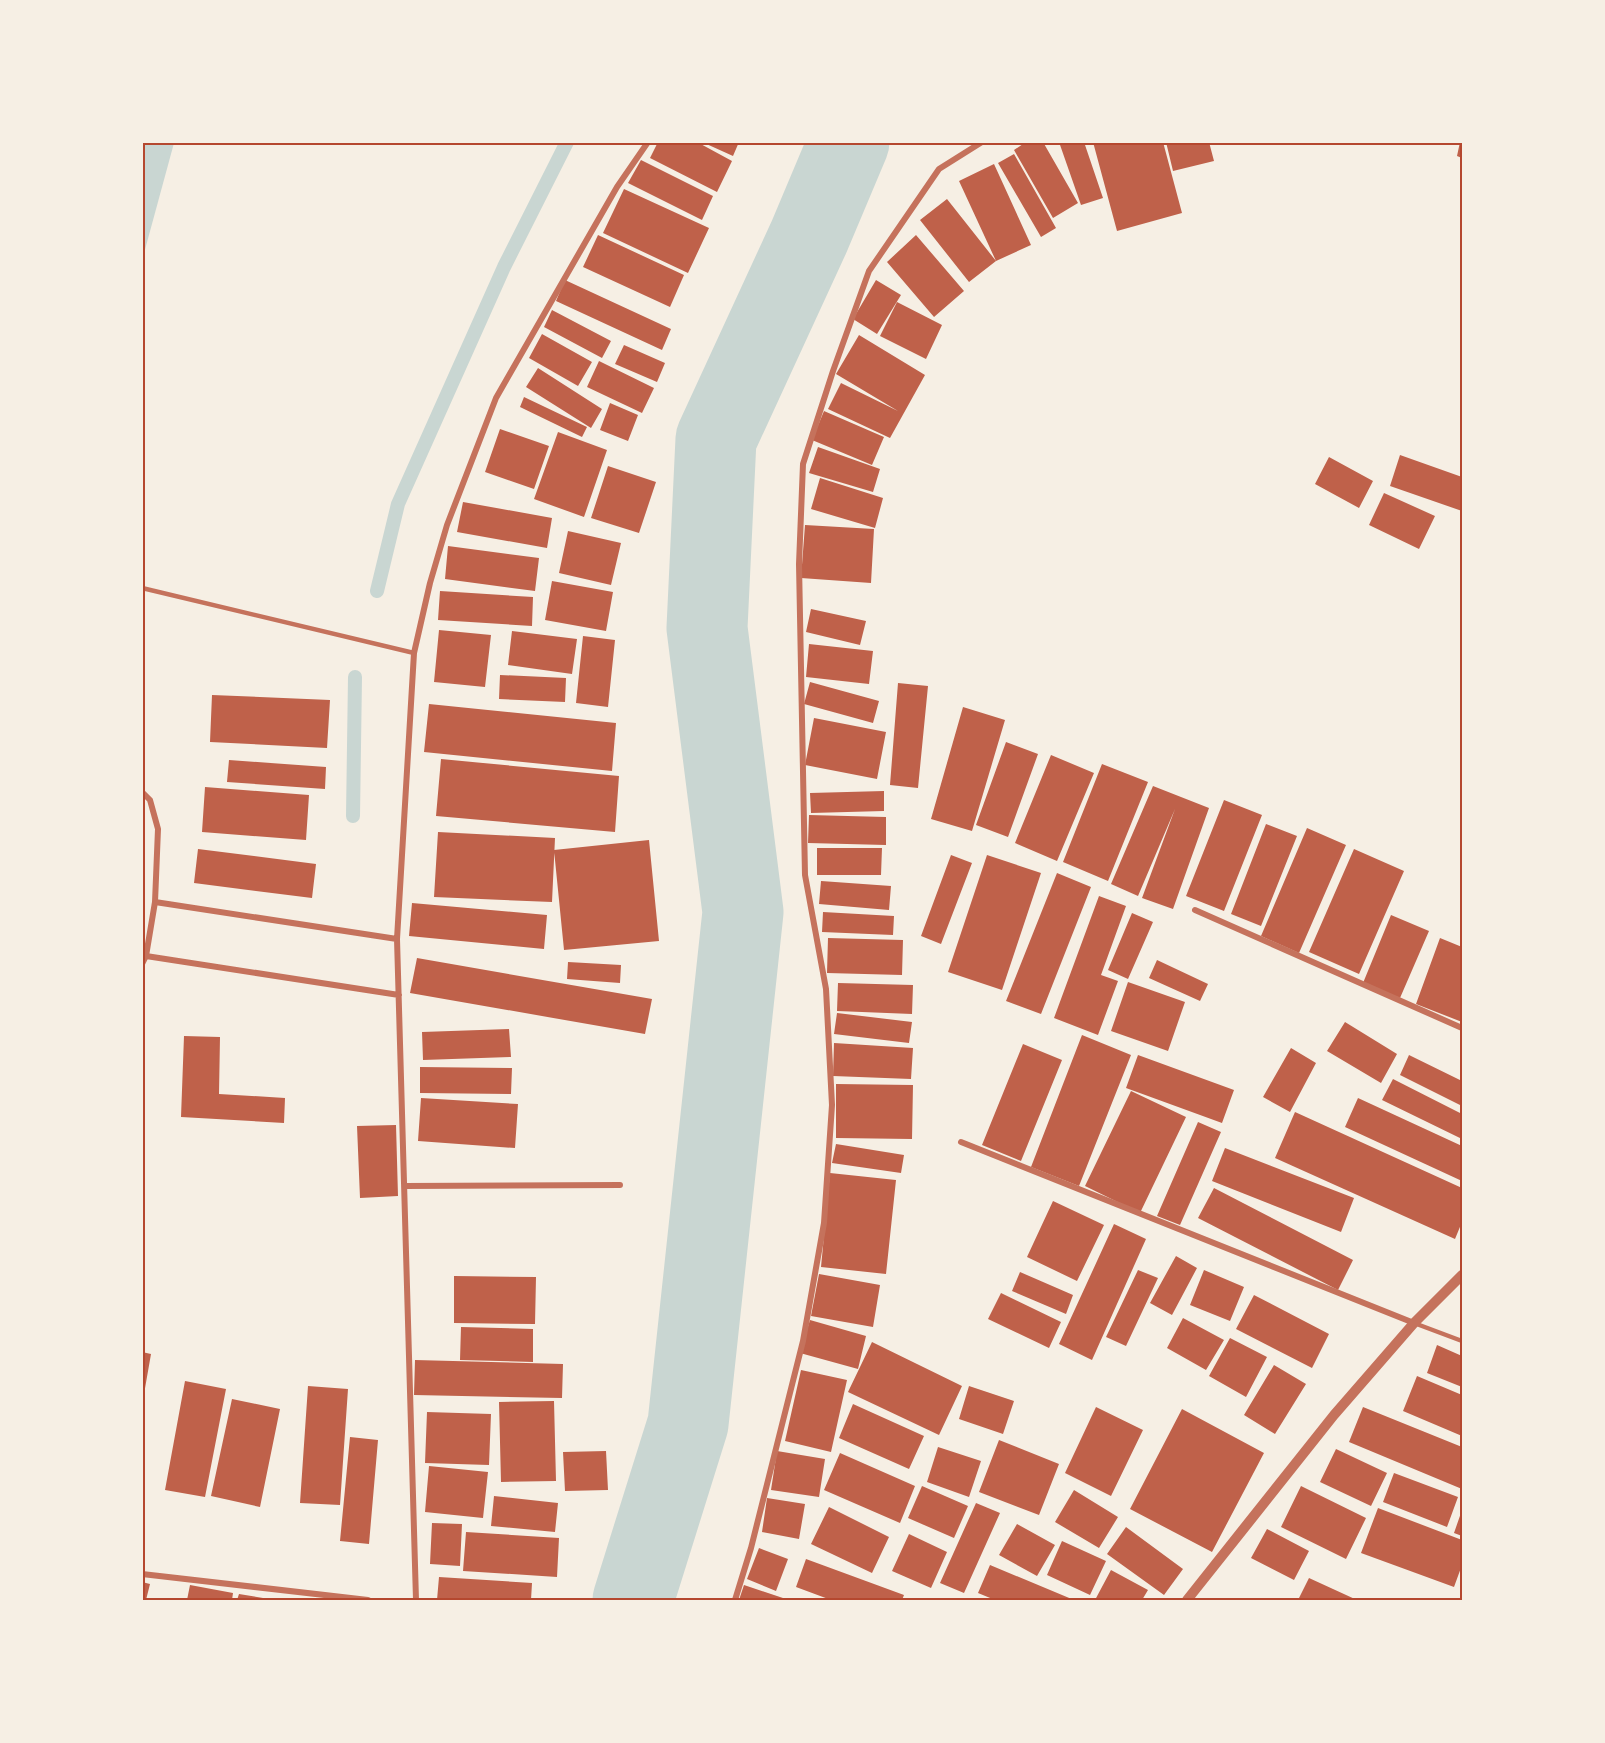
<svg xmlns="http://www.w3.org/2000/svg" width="1605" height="1743" font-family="Arial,sans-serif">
	<rect width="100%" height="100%" fill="#f6efe4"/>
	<!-- water -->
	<path fill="#c9d6d2" d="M143,142l31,1 -31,114 -1,-114z"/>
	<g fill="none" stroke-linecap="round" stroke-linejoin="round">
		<!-- stream -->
		<path stroke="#c9d6d2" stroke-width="14" d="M377,591l21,-87 106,-237 63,-125
			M353,816l2,-139"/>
		<!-- river -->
		<path stroke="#c9d6d2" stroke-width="81" d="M633,1600l55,-176 55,-512 -36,-284 9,-189 93,-202 40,-95"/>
	</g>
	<!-- building -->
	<path fill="#bf614a" d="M658,142h39l35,19 -15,31 -67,-34z
		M702,142h37l-6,14z
		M1026,142h17l35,61 -25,15 -39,-68z
		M1059,142h25l19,56 -22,7z
		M1093,142h70l19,71 -65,18z
		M1166,142h43l5,19 -41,10z
		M1460,142h2v16l-5,-2z
		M1014,154l42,74 -15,9 -43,-74z
		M641,160l72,36 -11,24 -74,-37z
		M994,164l37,81 -35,16 -37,-80z
		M624,189l85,39 -21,45 -85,-40z
		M947,199l49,62 -27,21 -49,-62z
		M598,235l86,40 -14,32 -87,-40z
		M916,235l48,56 -30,26 -47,-55z
		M565,280l106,49 -9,21 -106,-49z
		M876,280l25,15 -24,39 -24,-15z
		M897,302l45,23 -16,34 -46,-23z
		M552,310l59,31 -9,17 -58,-31z
		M542,334l50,28 -14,24 -49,-28z
		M859,335l66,40 -35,63 -62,-29 13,-26 57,28 -62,-37z
		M624,345l41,18 -8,19 -42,-18z
		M599,361l55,27 -12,25 -55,-26z
		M538,368l64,41 -11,19 -65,-41z
		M524,397l63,30 -5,10 -62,-30z
		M610,403l28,12 -10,26 -28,-11z
		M824,411l60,26 -12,28 -60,-25z
		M500,429l49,17 -15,43 -49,-17z
		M558,432l49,18 -23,67 -50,-18z
		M818,447l62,22 -7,23 -64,-19z
		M1400,455l62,22v34l-72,-25z
		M1329,457l44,24 -14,27 -44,-24z
		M608,466l48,16 -17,51 -48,-15z
		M820,478l63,20 -8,30 -64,-19z
		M1384,493l51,23 -16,33 -50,-24z
		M463,502l89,16 -5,30 -90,-16z
		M805,525l69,4 -3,54 -70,-5z
		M568,531l53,12 -10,42 -52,-12z
		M448,546l91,12 -4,33 -90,-12z
		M552,581l61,11 -7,39 -61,-11z
		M440,591l93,6 -1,29 -94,-6z
		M811,609l55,12 -6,24 -54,-13z
		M439,630l52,5 -6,52 -51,-5z
		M512,631l65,8 -5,35 -64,-9z
		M583,636l32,4 -7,67 -32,-4z
		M809,644l64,7 -4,33 -63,-7z
		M500,675l66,3 -1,24 -66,-3z
		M810,682l69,19 -6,22 -69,-19z
		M898,683l30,3 -10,102 -28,-3z
		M212,695l118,5 -3,48 -117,-6z
		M429,704l187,19 -4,48 -188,-19z
		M963,707l42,13 -33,111 -41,-12z
		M814,718l72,14 -9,47 -72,-14z
		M1006,742l32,12 -30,83 -32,-12z
		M1051,755l43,18 -37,88 -42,-18z
		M441,759l178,17 -4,56 -179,-16z
		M229,760l97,7 -1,22 -98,-7z
		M1102,764l46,18 -40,99 -45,-19z
		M1153,786l56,22 -36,101 -31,-11 33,-89 -37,87 -27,-12z
		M205,787l104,8 -3,45 -104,-8z
		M884,791v20l-73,2 -1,-20z
		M1224,800l38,15 -38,96 -38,-15z
		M809,815l77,2v28l-78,-2z
		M1266,824l31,12 -36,90 -30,-12z
		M1307,828l39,17 -47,108 -38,-17z
		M438,832l117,6 -3,64 -118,-5z
		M649,840l10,101 -95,9 -10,-100z
		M817,848h65l-1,27h-64z
		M198,849l118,15 -4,34 -118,-15z
		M1354,849l50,22 -45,103 -50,-22z
		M951,855l21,8 -31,81 -20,-8z
		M987,855l54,18 -39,117 -54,-18z
		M1057,873l34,14 -50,127 -35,-13z
		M821,881l70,5 -2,24 -70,-6z
		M1099,896l27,10 -25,69 17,6 -20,54 -44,-17z
		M412,903l135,12 -3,34 -135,-13z
		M823,912l71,4 -1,19 -71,-3z
		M1132,913l21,9 -25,57 -20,-9z
		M1391,915l38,16 -29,67 -37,-15z
		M828,938l75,2 -1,35 -75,-2z
		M1440,938l22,9v75l-46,-18z
		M417,958l235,41 -7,35 -235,-41z
		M1157,960l51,24 -8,17 -51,-23z
		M568,962l53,3 -1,18 -53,-4z
		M1128,982l57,20 -17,49 -57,-20z
		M838,983l75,2 -1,29 -75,-3z
		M837,1013l75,9 -3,21 -75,-9z
		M1345,1022l52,32 -16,29 -54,-32z
		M509,1029l2,28 -88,3 -1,-28z
		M1082,1035l49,20 -52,131 -48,-19z
		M184,1036l36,1 -1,57 66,4 -1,25 -103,-6z
		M834,1043l79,5 -2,31 -78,-3z
		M1023,1044l39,16 -41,101 -39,-16z
		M1291,1048l25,15 -26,49 -27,-15z
		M1138,1055l96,35 -12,33 -96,-35z
		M1409,1055l53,26v25l-62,-31z
		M420,1067l92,1 -1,26 -91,-1z
		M1393,1079l69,35v25l-80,-39z
		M836,1084l77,1 -1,54 -76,-1z
		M1131,1091l55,26 -46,96 -55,-27z
		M421,1098l97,6 -3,44 -97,-7z
		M1358,1098l104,48v35l-117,-54z
		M1295,1112l167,76v34l-7,17 -180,-81z
		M1198,1122l23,10 -41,93 -23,-9z
		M396,1125l2,71 -38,2 -3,-72z
		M836,1144l68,11 -3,18 -69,-10z
		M1225,1148l129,50 -13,34 -129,-51z
		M830,1173l66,7 -10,94 -65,-7z
		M1214,1188l139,72 -15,30 -140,-72z
		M1053,1201l51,24 -27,56 -50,-24z
		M1114,1224l32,15 -54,121 -33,-16z
		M1176,1256l21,12 -25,47 -22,-12z
		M1138,1270l20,8 -32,68 -20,-9z
		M1204,1270l40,17 -14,34 -40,-16z
		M1020,1272l53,23 -7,19 -54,-23z
		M819,1274l61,11 -7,42 -62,-11z
		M454,1276l82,1 -1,47 -81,-1z
		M1001,1293l60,29 -12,26 -61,-29z
		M1254,1295l75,39 -17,34 -76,-39z
		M1183,1318l41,22 -18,30 -39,-22z
		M810,1320l56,16 -8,33 -58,-16z
		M461,1327l72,2v33l-73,-2z
		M1230,1338l37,19 -21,40 -37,-21z
		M872,1342l90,44 -23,49 -91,-43z
		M1437,1345l25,11v31l-35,-14z
		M142,1352l9,2 -7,40h-2z
		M415,1360l148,4 -1,34 -148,-3z
		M1274,1365l32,19 -31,50 -31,-19z
		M801,1370l46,10 -16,72 -46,-11z
		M1417,1376l45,19v41l-59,-25z
		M185,1381l41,8 -21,108 -40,-7z
		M308,1386l40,3 -8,116 -40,-2z
		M969,1386l45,15 -11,33 -44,-15z
		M232,1399l48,10 -20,98 -49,-11z
		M554,1401l2,80 -55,1 -2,-80z
		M853,1404l71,32 -15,33 -70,-31z
		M1096,1407l47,23 -32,66 -46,-23z
		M1363,1407l99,40v42l-113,-47z
		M1182,1409l82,44 -52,99 -82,-43z
		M427,1412l64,2 -2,51 -64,-2z
		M350,1437l28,3 -9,104 -29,-3z
		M999,1440l60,24 -20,51 -60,-23z
		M938,1447l43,14 -12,36 -42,-15z
		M1336,1449l51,24 -16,33 -51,-24z
		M606,1451l2,39 -43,1 -2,-39z
		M777,1451l48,8 -6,38 -48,-7z
		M840,1453l75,33 -15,37 -76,-33z
		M429,1466l59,6 -5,46 -58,-6z
		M1394,1473l64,24 -11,30 -64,-25z
		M922,1486l46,20 -14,32 -46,-20z
		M1301,1486l65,32 -20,41 -65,-32z
		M1074,1490l44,27 -19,31 -44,-26z
		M494,1496l64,7 -3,29 -64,-6z
		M767,1498l38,6 -6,35 -37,-7z
		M976,1503l24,10 -36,80 -24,-10z
		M829,1507l60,30 -17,36 -61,-29z
		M1378,1508l84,32v25l-8,22 -93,-34z
		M1462,1510v26l-8,-3z
		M432,1523l30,1 -2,42 -30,-2z
		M1017,1524l38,21 -18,31 -38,-21z
		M1126,1527l57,42 -19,26 -57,-41z
		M1267,1529l42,22 -15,29 -43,-22z
		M466,1532l93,6 -2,39 -94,-6z
		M909,1534l38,18 -16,36 -39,-17z
		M1062,1541l44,20 -16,34 -43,-20z
		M759,1548l29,11 -12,32 -29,-12z
		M806,1559l98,36 -2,5h-71l-35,-13z
		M990,1565l84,35h-79l-17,-7z
		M1111,1570l37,20 -6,10h-47z
		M439,1577l93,6 -1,17h-94z
		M1309,1578l48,22h-59z
		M142,1582l8,2 -4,16h-4z
		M190,1585l43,8 -1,7h-45z
		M744,1585l45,15h-50z
		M239,1594l30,5v1h-32z"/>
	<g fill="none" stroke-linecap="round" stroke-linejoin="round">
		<!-- service -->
		<path stroke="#c5725c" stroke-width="4.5" d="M142,588l272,65
			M1414,1323l48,18"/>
		<!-- minor -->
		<path stroke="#c5725c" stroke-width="6" d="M142,792l8,8 8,29 -3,73 -9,54 -4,8
			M155,902l242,37
			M1195,910l267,118
			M146,956l253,39
			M961,1142l453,181
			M405,1186l215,-1
			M142,1574l226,26
			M416,1600l-19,-661 17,-286 16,-70 17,-58 49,-127 121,-211 31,-45
			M735,1600l16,-52 52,-207 21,-118 8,-118 -6,-116 -21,-114 -6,-311 4,-100 30,-93 36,-100 70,-102 43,-27"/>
		<!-- tertiary -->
		<path stroke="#c5725c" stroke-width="10" d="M1187,1600l147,-185 80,-92 48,-48"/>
	</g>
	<!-- border -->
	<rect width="1605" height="1743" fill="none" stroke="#f6efe4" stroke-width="288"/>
	<rect x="144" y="144" width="1317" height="1455" fill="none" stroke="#b5482f" stroke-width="2"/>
</svg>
